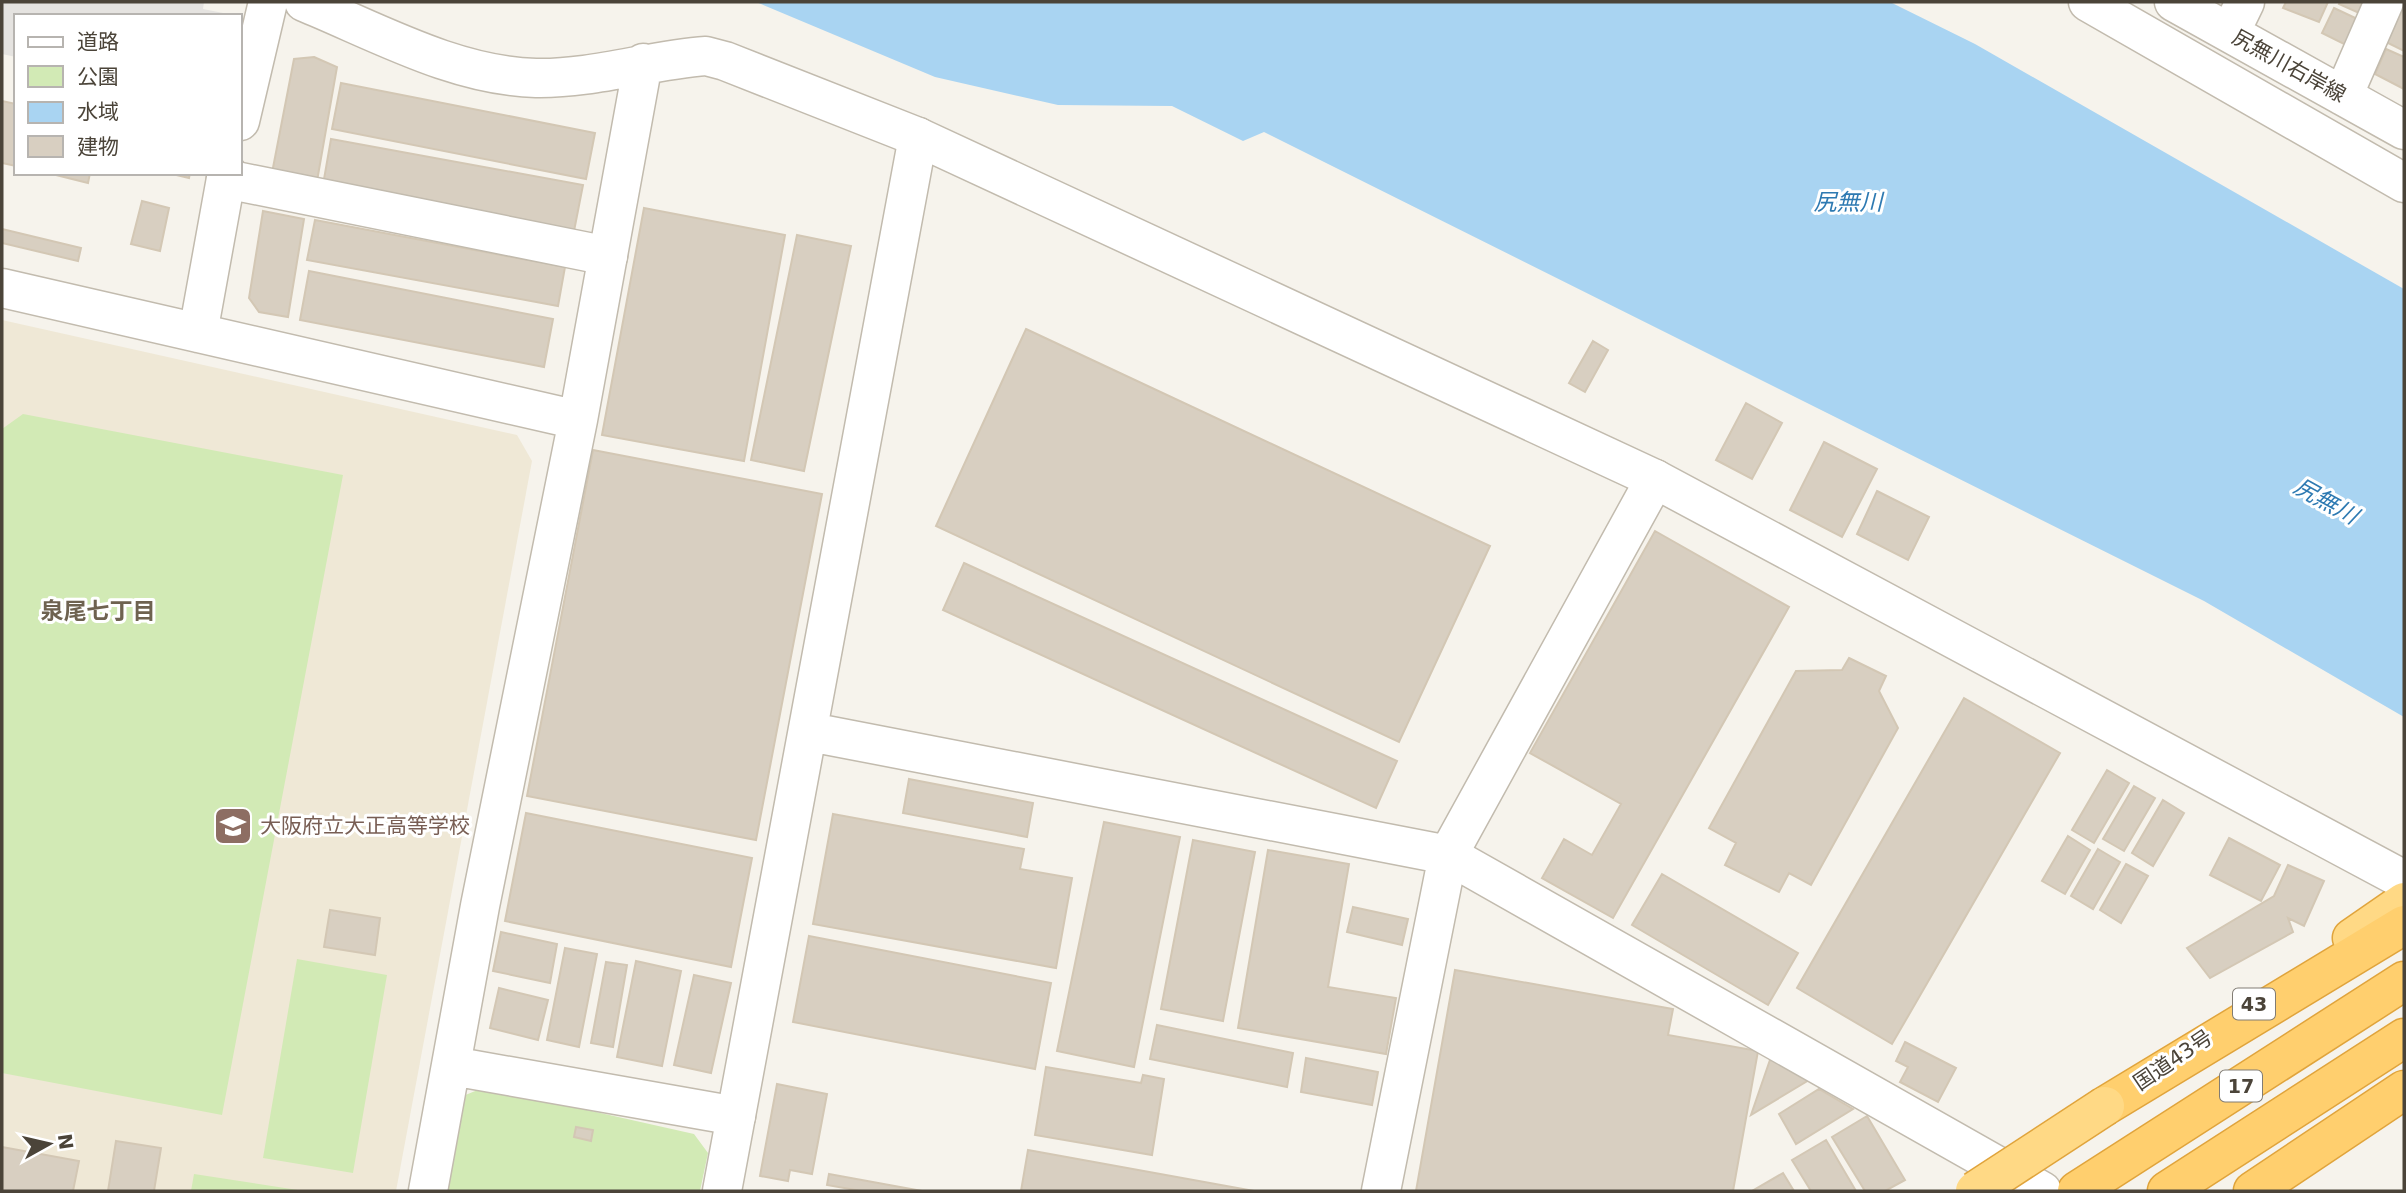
<svg xmlns="http://www.w3.org/2000/svg" width="2406" height="1193" font-family="'DejaVu Sans','Noto Sans JP',sans-serif">
	<rect width="100%" height="100%" fill="#f6f3ec"/>
	<!-- education -->
	<path fill="#efe8d6" d="M2,320l515,115 15,26 -136,730h-394z"/>
	<!-- green -->
	<path fill="#d2eab5" d="M23,414l320,61 -121,640 -220,-42v-644z
		M297,959l90,16 -34,198 -90,-15z
		M485,1087l209,47 14,19 -8,38h-255l18,-95z
		M194,1174l110,17h-113z"/>
	<!-- parking -->
	<path fill="#e5e3e0" d="M2,2h202l-1,7 20,4 -1,3h-206v41l-14,-3z"/>
	<!-- water -->
	<path fill="#a9d4f2" d="M756,2h1134l85,42 429,245v428l-200,-116 -940,-469 -21,9 -71,-35 -114,-1 -123,-28z"/>
	<!-- building -->
	<path fill="#d8cfc1" stroke="#d3c7b4" stroke-width="2" d="M2286,2h42l-9,20 -36,-14z
		M2340,2h35l-7,15 -29,-13z
		M2403,2h1v49l-20,-10z
		M2334,8l32,15 -12,26 -32,-16z
		M2386,49l18,8v32l-29,-15z
		M314,57l23,10 -20,114 -45,-8 22,-114z
		M341,83l254,50 -9,46 -254,-50z
		M2,101l14,3v62l-14,-3z
		M331,139l252,46 -9,46 -251,-46z
		M48,173h42l-2,10z
		M168,173h22l-1,5z
		M142,201l27,7 -9,43 -29,-7z
		M644,208l141,27 -41,226 -142,-26z
		M263,211l41,8 -16,98 -29,-5 -10,-14z
		M315,220l250,47 -7,39 -251,-46z
		M2,229l79,19 -3,13 -76,-18z
		M797,235l54,11 -47,225 -53,-11z
		M309,271l244,48 -9,48 -244,-47z
		M1026,329l464,217 -91,196 -463,-216z
		M1593,341l15,9 -23,42 -16,-9z
		M1746,403l36,20 -30,56 -36,-19z
		M1824,442l53,27 -35,68 -52,-27z
		M593,450l229,44 -66,346 -229,-44z
		M1877,491l52,26 -21,43 -51,-26z
		M1655,531l134,76 -176,311 -71,-40 22,-39 28,16 29,-51 -91,-51z
		M964,563l433,198 -21,47 -433,-198z
		M1849,658l37,18 -7,15 19,37 -87,157 -22,-12 -10,19 -54,-27 11,-22 -27,-15 87,-157 46,-1z
		M1964,698l96,55 -168,291 -95,-56z
		M2107,770l22,13 -35,60 -22,-13z
		M909,779l124,24 -6,34 -124,-24z
		M2134,786l21,12 -31,53 -21,-12z
		M2163,800l21,13 -31,53 -21,-13z
		M526,813l226,45 -21,109 -226,-46z
		M833,814l191,35 -4,20 52,9 -16,90 -243,-44z
		M1104,822l76,15 -46,230 -77,-16z
		M2068,836l22,14 -25,44 -23,-13z
		M2229,838l51,27 -19,36 -51,-26z
		M1193,840l62,12 -32,169 -62,-12z
		M2098,849l22,13 -27,47 -22,-13z
		M1268,850l81,14 -21,123 68,11 -10,56 -148,-26z
		M2126,864l22,12 -27,47 -21,-13z
		M2288,865l36,16 -20,45 -16,-8 5,14 -83,46 -23,-30 87,-52z
		M1662,874l136,79 -30,52 -136,-80z
		M1353,907l55,12 -6,26 -55,-13z
		M330,910l50,8 -5,37 -51,-8z
		M501,932l56,12 -7,39 -57,-12z
		M809,936l242,47 -16,86 -242,-47z
		M565,948l32,6 -18,93 -32,-7z
		M636,961l45,10 -19,95 -45,-9z
		M606,962l21,3 -14,82 -22,-4z
		M1455,970l218,39 -5,26 90,16 -25,140h-317z
		M694,975l37,8 -20,90 -37,-8z
		M499,988l49,12 -10,40 -48,-12z
		M1157,1025l136,28 -6,34 -137,-28z
		M1905,1042l51,26 -18,34 -38,-20 8,-15 -12,-6z
		M1771,1057l38,23 -58,35z
		M1306,1058l72,14 -6,33 -71,-13z
		M1046,1067l95,16 2,-8 21,4 -12,76 -117,-20z
		M777,1084l50,10 -15,80 -22,-4 -2,11 -28,-5z
		M1819,1089l34,20 -57,35 -17,-30z
		M1867,1116l38,64 -20,11h-20l-33,-54z
		M576,1127l17,3 -2,11 -17,-4z
		M1826,1140l30,51h-45l-19,-31z
		M116,1141l45,7 -7,43h-46z
		M2,1147l77,14 -6,30h-71z
		M1028,1150l226,41h-233z
		M1783,1173l11,18h-42z
		M829,1174l93,17h-61l-34,-6z"/>
	<g fill="none" stroke-linecap="round" stroke-linejoin="round">
		<defs>
			<path id="minor" d="M2088,2l316,181
				M2174,2l230,128
				M2230,33l15,-31
				M2343,96l41,-94
				M226,179l382,77
				M810,732l638,123 594,336
				M722,1191l196,-1054
				M1381,1191l67,-336 207,-376"/>
			<path id="tertiary" d="M304,2c73,30 151,74 232,76 57,1 114,-18 170,-22l19,5 193,76 737,342 749,401
				M240,121l28,-119
				M2,288l576,132
				M198,333l29,-160
				M452,1066l284,50
				M428,1191l52,-285 98,-486 65,-357"/>
			<path id="trunk" d="M2352,938l52,-36"/>
			<path id="motorway" d="M2105,1106l299,-181
				M2077,1191l327,-210
				M2167,1191l237,-153
				M2253,1191l151,-101"/>
		</defs>
		<!-- minor casing -->
		<use href="#minor" stroke="#c2bbae" stroke-width="41"/>
		<!-- tertiary casing -->
		<use href="#tertiary" stroke="#c2bbae" stroke-width="41"/>
		<!-- trunk casing -->
		<use href="#trunk" stroke="#e0a43c" stroke-width="41"/>
		<!-- motorway casing -->
		<use href="#motorway" stroke="#e0a43c" stroke-width="41"/>
		<!-- minor -->
		<use href="#minor" stroke="#fff" stroke-width="38"/>
		<!-- tertiary -->
		<use href="#tertiary" stroke="#fff" stroke-width="38"/>
		<!-- trunk -->
		<use href="#trunk" stroke="#ffd985" stroke-width="38"/>
		<!-- motorway -->
		<use href="#motorway" stroke="#ffcf6e" stroke-width="38"/>
		<defs>
			<path id="trunk-bridge" d="M1975,1191l130,-85"/>
		</defs>
		<!-- trunk-bridge casing -->
		<use href="#trunk-bridge" stroke="#e0a43c" stroke-width="41" stroke-linecap="butt"/>
		<!-- trunk-bridge -->
		<use href="#trunk-bridge" stroke="#ffd985" stroke-width="38"/>
	</g>
	<!-- icons -->
	<defs>
		<symbol id="school-square" viewBox="-11 -11 22 22"><rect x="-9" y="-9" width="18" height="18" rx="4" fill="#8d6e63" stroke="#fff"/><path d="M0-5L7-2L0 1L-7-2ZM-4 1L0 2.5L4 1V4Q0 6-4 4Z" fill="#fff"/></symbol>
	</defs>
	<g fill-rule="evenodd">
		<use href="#school-square" x="211" y="804" width="44" height="44"/>
	</g>
	<g text-anchor="middle" stroke-width="6" stroke-linejoin="round" paint-order="stroke">
		<!-- shield labels -->
		<g fill="#fff" stroke="#817c74" stroke-width="2">
			<rect x="2233" y="988.5" width="42" height="31" rx="5"/>
			<rect x="2220" y="1070.5" width="42" height="31" rx="5"/>
		</g>
		<g font-size="19" font-weight="bold" fill="#4b4439">
			<text x="2254" y="1011">43</text>
			<text x="2241" y="1093">17</text>
		</g>
		<!-- street labels -->
		<g font-size="21" fill="#4b4439" stroke="#fff">
			<text transform="translate(2289 66) rotate(29)" y="7">尻無川右岸線</text>
			<text transform="translate(2173 1060) rotate(-34)" y="7">国道43号</text>
		</g>
		<!-- education labels -->
		<g font-size="21" fill="#785e54" stroke="#fff" text-anchor="start">
			<text x="260" y="833">大阪府立大正高等学校</text>
		</g>
		<!-- water labels -->
		<g font-size="23" font-style="italic" fill="#2e7ab2" stroke="#fff">
			<text x="1848" y="210">尻無川</text>
			<text transform="translate(2326 501) rotate(29)" y="8">尻無川</text>
		</g>
		<!-- neighbourhood labels -->
		<g font-size="23" font-weight="bold" fill="#6e6250" stroke="#fff">
			<text x="98" y="619">泉尾七丁目</text>
		</g>
	</g>
	<!-- border -->
	<rect width="2406" height="1193" fill="none" stroke="#4b4439" stroke-width="7"/>
	<!-- legend -->
	<rect x="14" y="14" width="228" height="161" fill="#ffffff" stroke="#b7b4b0" stroke-width="2"/>
	<rect x="28" y="37" width="35" height="10" fill="#ffffff" stroke="#b7b4b0" stroke-width="2"/>
	<text x="77" y="49" font-size="21" fill="#4b4439">道路</text>
	<rect x="28" y="66" width="35" height="21" fill="#d2eab5" stroke="#b7b4b0" stroke-width="2"/>
	<text x="77" y="84" font-size="21" fill="#4b4439">公園</text>
	<rect x="28" y="102" width="35" height="21" fill="#a9d4f2" stroke="#b7b4b0" stroke-width="2"/>
	<text x="77" y="119" font-size="21" fill="#4b4439">水域</text>
	<rect x="28" y="136" width="35" height="21" fill="#d8cfc1" stroke="#b7b4b0" stroke-width="2"/>
	<text x="77" y="154" font-size="21" fill="#4b4439">建物</text>
	<!-- north arrow -->
	<g transform="translate(49 1144) rotate(82)" stroke="#ffffff" stroke-width="5" paint-order="stroke">
	<path d="M0-5L12 26L0 18L-12 26Z" fill="#4b4439"/>
	<text y="-10" font-size="19" font-weight="bold" text-anchor="middle" fill="#4b4439">N</text>
	</g>
</svg>
